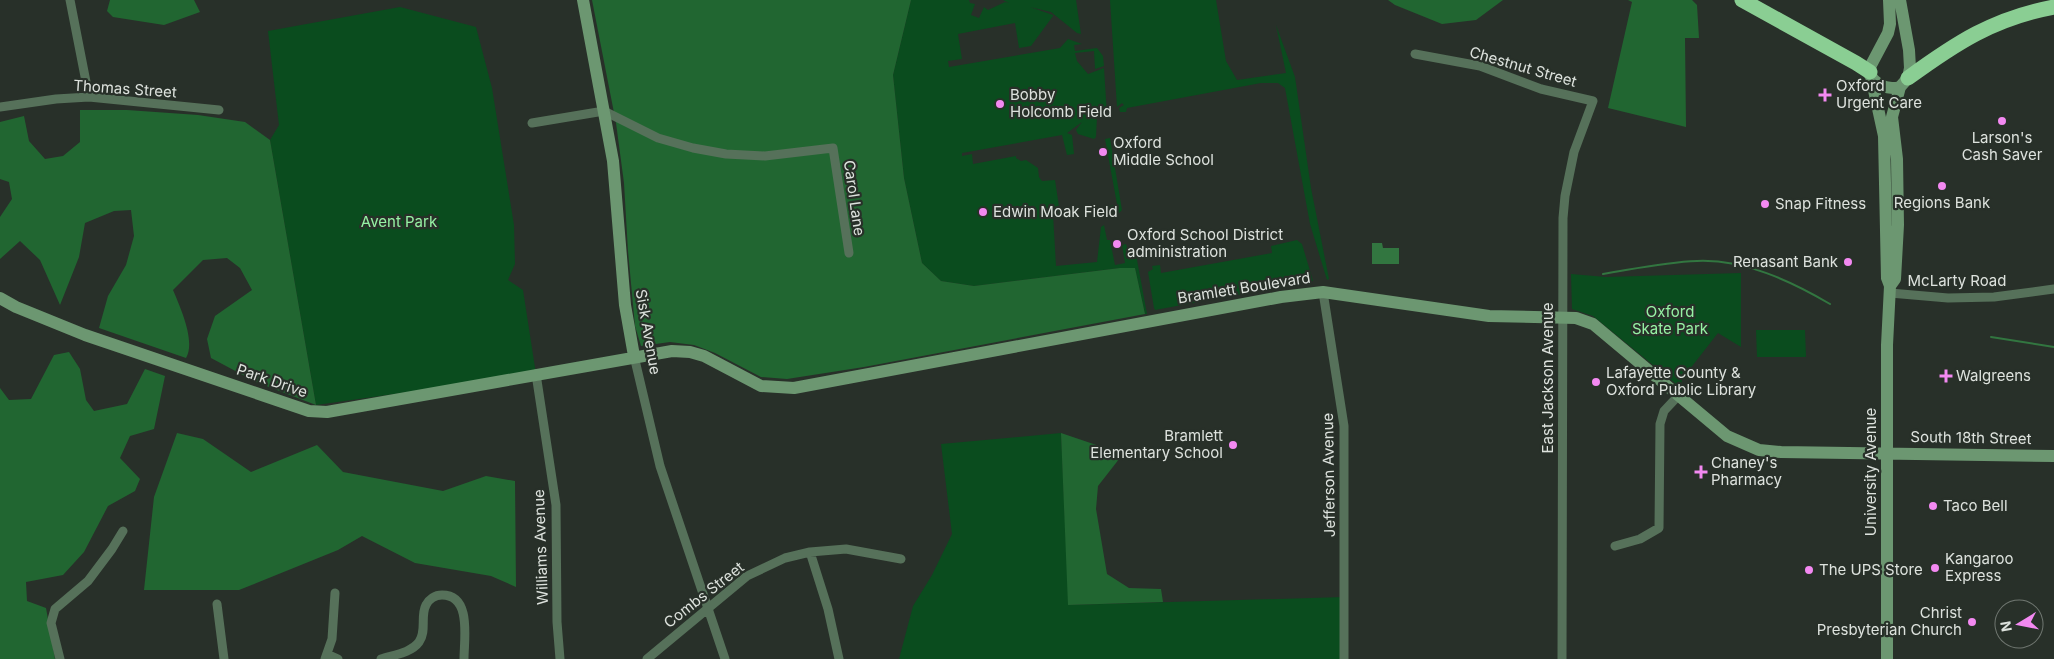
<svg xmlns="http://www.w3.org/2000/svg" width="2054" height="659" font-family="Inter,sans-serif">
	<rect width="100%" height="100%" fill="#283029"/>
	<!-- green -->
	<path fill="#0a4c1e" d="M911,0h58l1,3 5,1 -4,11 8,3 5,-11 4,3 17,-8 4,1 -6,-3h73l5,34 -4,-1 -26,-21 -21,-5 23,8v1l-22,30 -12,2 -4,-25 -57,11 4,25 -14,2 1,6 111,-19 8,-9 14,5 -8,1 1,6 22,-3 6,8 1,10 -9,3 -1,-18 -19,2 2,8 11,13 16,-6 3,47 -10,1 -1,21 -2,2 -16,-5 -2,-4 6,-8 -15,11 5,2 2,19 -7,1 -5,-20 -100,18v3l10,-2 1,10 43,-8v2l5,3 5,-1 12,8 1,9 3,4 13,-1 5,33 -7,1 3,52 41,-4 4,-35 3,-2 3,15h3l5,25 10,-2 -3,-18 4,-1 2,7 7,-2 12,65h-2l-10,-46h-15l-146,18 -33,-5 -19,-18 -18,-85 -11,-103z
		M1110,0h106l10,61 11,19 49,-7 -10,-48 19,52 16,111 18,91 -2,1 -17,-56 -25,-136 -7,-5h-17l-134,25 -1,4h-6l-1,-4 5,-3 -2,-2 -5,4z
		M400,7l76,20 16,61 22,137 1,39 -7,16 15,10 13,84 -220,31 -46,-265 9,-15 -11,-94z
		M1110,138l12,72 -3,3 -6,2 -7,-3 1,-5 10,-3 -12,-65z
		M1297,240l5,4 11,37 -158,29 -1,-2 -6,-36 5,-3 -1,-3 8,-1 1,8 111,-20 -1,-7z
		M1741,273v74l-23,-14 -36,46 -1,9 -88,-72 -21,-7 -1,-35 35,3z
		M1756,330h49l1,27h-49z
		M1061,433l8,172 275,-8v62h-445l14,-53 19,-31 20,-41 -11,-90z"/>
	<!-- forest -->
	<path fill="#216631" d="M110,0h84l6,12 -36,13 -51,-8 -6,-6z
		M592,0h319l-18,75 11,103 18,85 19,18 33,5 146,-18h15l10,46 -281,53 -77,12 -26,-2 -46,-24 -21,-8 -24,-3 -29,4 -6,-20 -7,-75 -4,-68 -8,-60z
		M1388,0h115l-27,20 -34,4 -47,-19z
		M1628,0h64l5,5 2,33h-14l1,89 -78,-19 24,-106z
		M80,110h47l71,5 47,7 25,18 46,265 -60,-23 -45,-24 -4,-19 8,-23 37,-26 -12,-22 -13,-10 -24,2 -30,30c7,17 23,51 13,68l-87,-30 9,-32 18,-31 8,-29 -3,-26 -17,1 -29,12 -6,34 -19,48 -20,-45 -20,-19 -20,18v-42l12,-18 -3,-17 -9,-3v-57l24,-6 5,25 16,18 18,-3 17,-14z
		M69,352l11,17 6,31 8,11 33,-7 18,-35 20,7 -11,53 -24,7 -10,22 20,21 -5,12 -27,15 -24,46 -21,23 -37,7 1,19 19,7 9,51h-55v-271l9,12 22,-1 23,-44z
		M177,433l26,6 48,33 66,-27 26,27 100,19 43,-15 29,5 1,106 -25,-11 -76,-13 -53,-27 -24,14 -99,40h-95l10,-93z
		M1061,433l62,21 -25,32 -2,23 11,65 22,14 32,1 2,13 -95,3z"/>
	<!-- water -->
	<path fill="#327640" d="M1372,243h10l1,5h16v16h-27z"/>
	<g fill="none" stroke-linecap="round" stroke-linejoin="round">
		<!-- stream -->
		<path stroke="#327640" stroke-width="2" d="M1603,274c31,-5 62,-12 94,-13 47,-2 94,20 133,43
			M1991,337l63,10"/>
		<!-- street -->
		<path stroke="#56715a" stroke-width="9" d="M70,0l19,97
			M1415,54l65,12 61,23 52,12 -19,51 -9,44 -2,22 -1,441
			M0,107l56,-8 33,-2 130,13
			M532,123l72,-12 54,27 35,10 33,6 39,2 68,-8 16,105
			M1323,292l21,134v233
			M1890,293l58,5 46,-1 60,-8
			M634,356l26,110 65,193
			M536,374l20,131 1,117 3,37
			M1615,546l25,-7 19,-11 1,-104 4,-13 15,-16
			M810,552l18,57 11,50
			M217,604l7,55
			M327,654l11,5
			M60,659l-9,-36 4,-14 33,-28 24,-32 11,-18
			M325,659l7,-20 3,-46
			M381,659c12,-4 30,-6 38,-17 8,-11 1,-26 7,-37 3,-6 9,-10 16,-10 30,0 22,44 22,64
			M647,659l100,-83 38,-18 25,-6 36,-3 55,10"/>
		<!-- secondary -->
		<path stroke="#6c9771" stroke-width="12" d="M583,0l30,161 12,144 9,51
			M1870,75c7,11 18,15 30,12
			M1890,286l5,-7 3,-54 -1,-66 -5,-42 8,-30 8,-9 2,-10 -1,-18 -9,-50
			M0,298l16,9 69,28 224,76 18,1 345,-61 18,1 14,4 57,30 33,2 487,-91 42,-5 166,24 87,2 17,6 134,112 32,14 22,2 273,4
			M1887,659v-314l3,-59 -3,-8 -3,-142 -14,-64v-5l18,-34 2,-9 -1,-24"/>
		<!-- highway -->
		<path stroke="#8ace93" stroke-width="15" d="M1742,0l114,63 14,9
			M1908,78c48,-35 86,-60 146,-71"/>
	</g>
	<!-- markers -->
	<g fill="#f389f1" stroke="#283029" stroke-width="2">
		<path d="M1822.5 87.5h5v5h5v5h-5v5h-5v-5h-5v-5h5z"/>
		<circle cx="1000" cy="104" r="5"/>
		<circle cx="2002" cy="121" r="5"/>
		<circle cx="1103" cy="152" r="5"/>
		<circle cx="1942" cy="186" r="5"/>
		<circle cx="1765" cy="204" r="5"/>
		<circle cx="983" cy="212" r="5"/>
		<circle cx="1117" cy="244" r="5"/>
		<circle cx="1848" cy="262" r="5"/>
		<path d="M1943.5 368.5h5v5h5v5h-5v5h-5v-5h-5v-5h5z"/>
		<circle cx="1596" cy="382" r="5"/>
		<circle cx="1233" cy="445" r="5"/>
		<path d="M1698.5 464.5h5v5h5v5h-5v5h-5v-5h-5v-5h5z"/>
		<circle cx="1933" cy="506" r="5"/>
		<circle cx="1935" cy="568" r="5"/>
		<circle cx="1809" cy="570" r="5"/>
		<circle cx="1972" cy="622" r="5"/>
	</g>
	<g text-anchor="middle" stroke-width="4.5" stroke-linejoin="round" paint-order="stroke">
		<!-- street labels -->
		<g font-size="15" fill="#dde2dd" stroke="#283029">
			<text transform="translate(1523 67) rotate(16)" y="5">Chestnut Street</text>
			<text transform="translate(125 89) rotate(4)" y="5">Thomas Street</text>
			<text transform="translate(854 198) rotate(82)" y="5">Carol Lane</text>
			<text x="1957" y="286">McLarty Road</text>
			<text transform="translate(1244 288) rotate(-9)" y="5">Bramlett Boulevard</text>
			<text transform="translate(648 332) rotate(80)" y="5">Sisk Avenue</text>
			<text transform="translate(1548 378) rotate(-90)" y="5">East Jackson Avenue</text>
			<text transform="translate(272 381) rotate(19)" y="5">Park Drive</text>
			<text transform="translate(1971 438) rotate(1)" y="5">South 18th Street</text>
			<text transform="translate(1871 472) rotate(-90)" y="5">University Avenue</text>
			<text transform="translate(1329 475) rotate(-91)" y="5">Jefferson Avenue</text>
			<text transform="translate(541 547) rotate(-92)" y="5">Williams Avenue</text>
			<text transform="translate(704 595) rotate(-38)" y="5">Combs Street</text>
		</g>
		<!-- poi labels -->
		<g font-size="15" fill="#dde2dd" stroke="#283029" text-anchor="start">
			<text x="1836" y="91">Oxford<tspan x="1836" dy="17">Urgent Care</tspan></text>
			<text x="1010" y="100">Bobby<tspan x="1010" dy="17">Holcomb Field</tspan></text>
			<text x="2002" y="143" text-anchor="middle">Larson's<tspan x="2002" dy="17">Cash Saver</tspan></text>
			<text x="1113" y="148">Oxford<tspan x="1113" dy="17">Middle School</tspan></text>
			<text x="1942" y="208" text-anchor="middle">Regions Bank</text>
			<text x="1775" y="209">Snap Fitness</text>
			<text x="993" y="217">Edwin Moak Field</text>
			<text x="1127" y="240">Oxford School District<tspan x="1127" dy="17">administration</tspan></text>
			<text x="1838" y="267" text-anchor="end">Renasant Bank</text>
			<text x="1606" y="378">Lafayette County &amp;<tspan x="1606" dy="17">Oxford Public Library</tspan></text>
			<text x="1956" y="381">Walgreens</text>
			<text x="1223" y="441" text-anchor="end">Bramlett<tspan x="1223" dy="17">Elementary School</tspan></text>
			<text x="1711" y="468">Chaney's<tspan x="1711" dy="17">Pharmacy</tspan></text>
			<text x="1943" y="511">Taco Bell</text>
			<text x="1945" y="564">Kangaroo<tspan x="1945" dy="17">Express</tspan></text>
			<text x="1819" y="575">The UPS Store</text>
			<text x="1962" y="618" text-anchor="end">Christ<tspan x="1962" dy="17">Presbyterian Church</tspan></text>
		</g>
		<!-- park labels -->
		<g font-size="15" fill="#96f2a4" stroke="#283029">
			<text x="399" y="227">Avent Park</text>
			<text x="1670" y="317">Oxford<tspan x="1670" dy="17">Skate Park</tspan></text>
		</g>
	</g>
	<!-- north arrow -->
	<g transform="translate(2019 624) rotate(260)"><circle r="24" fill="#283029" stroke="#707771"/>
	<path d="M0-4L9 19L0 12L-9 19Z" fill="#f389f1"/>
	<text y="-8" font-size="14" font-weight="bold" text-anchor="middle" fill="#dde2dd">N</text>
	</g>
</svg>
